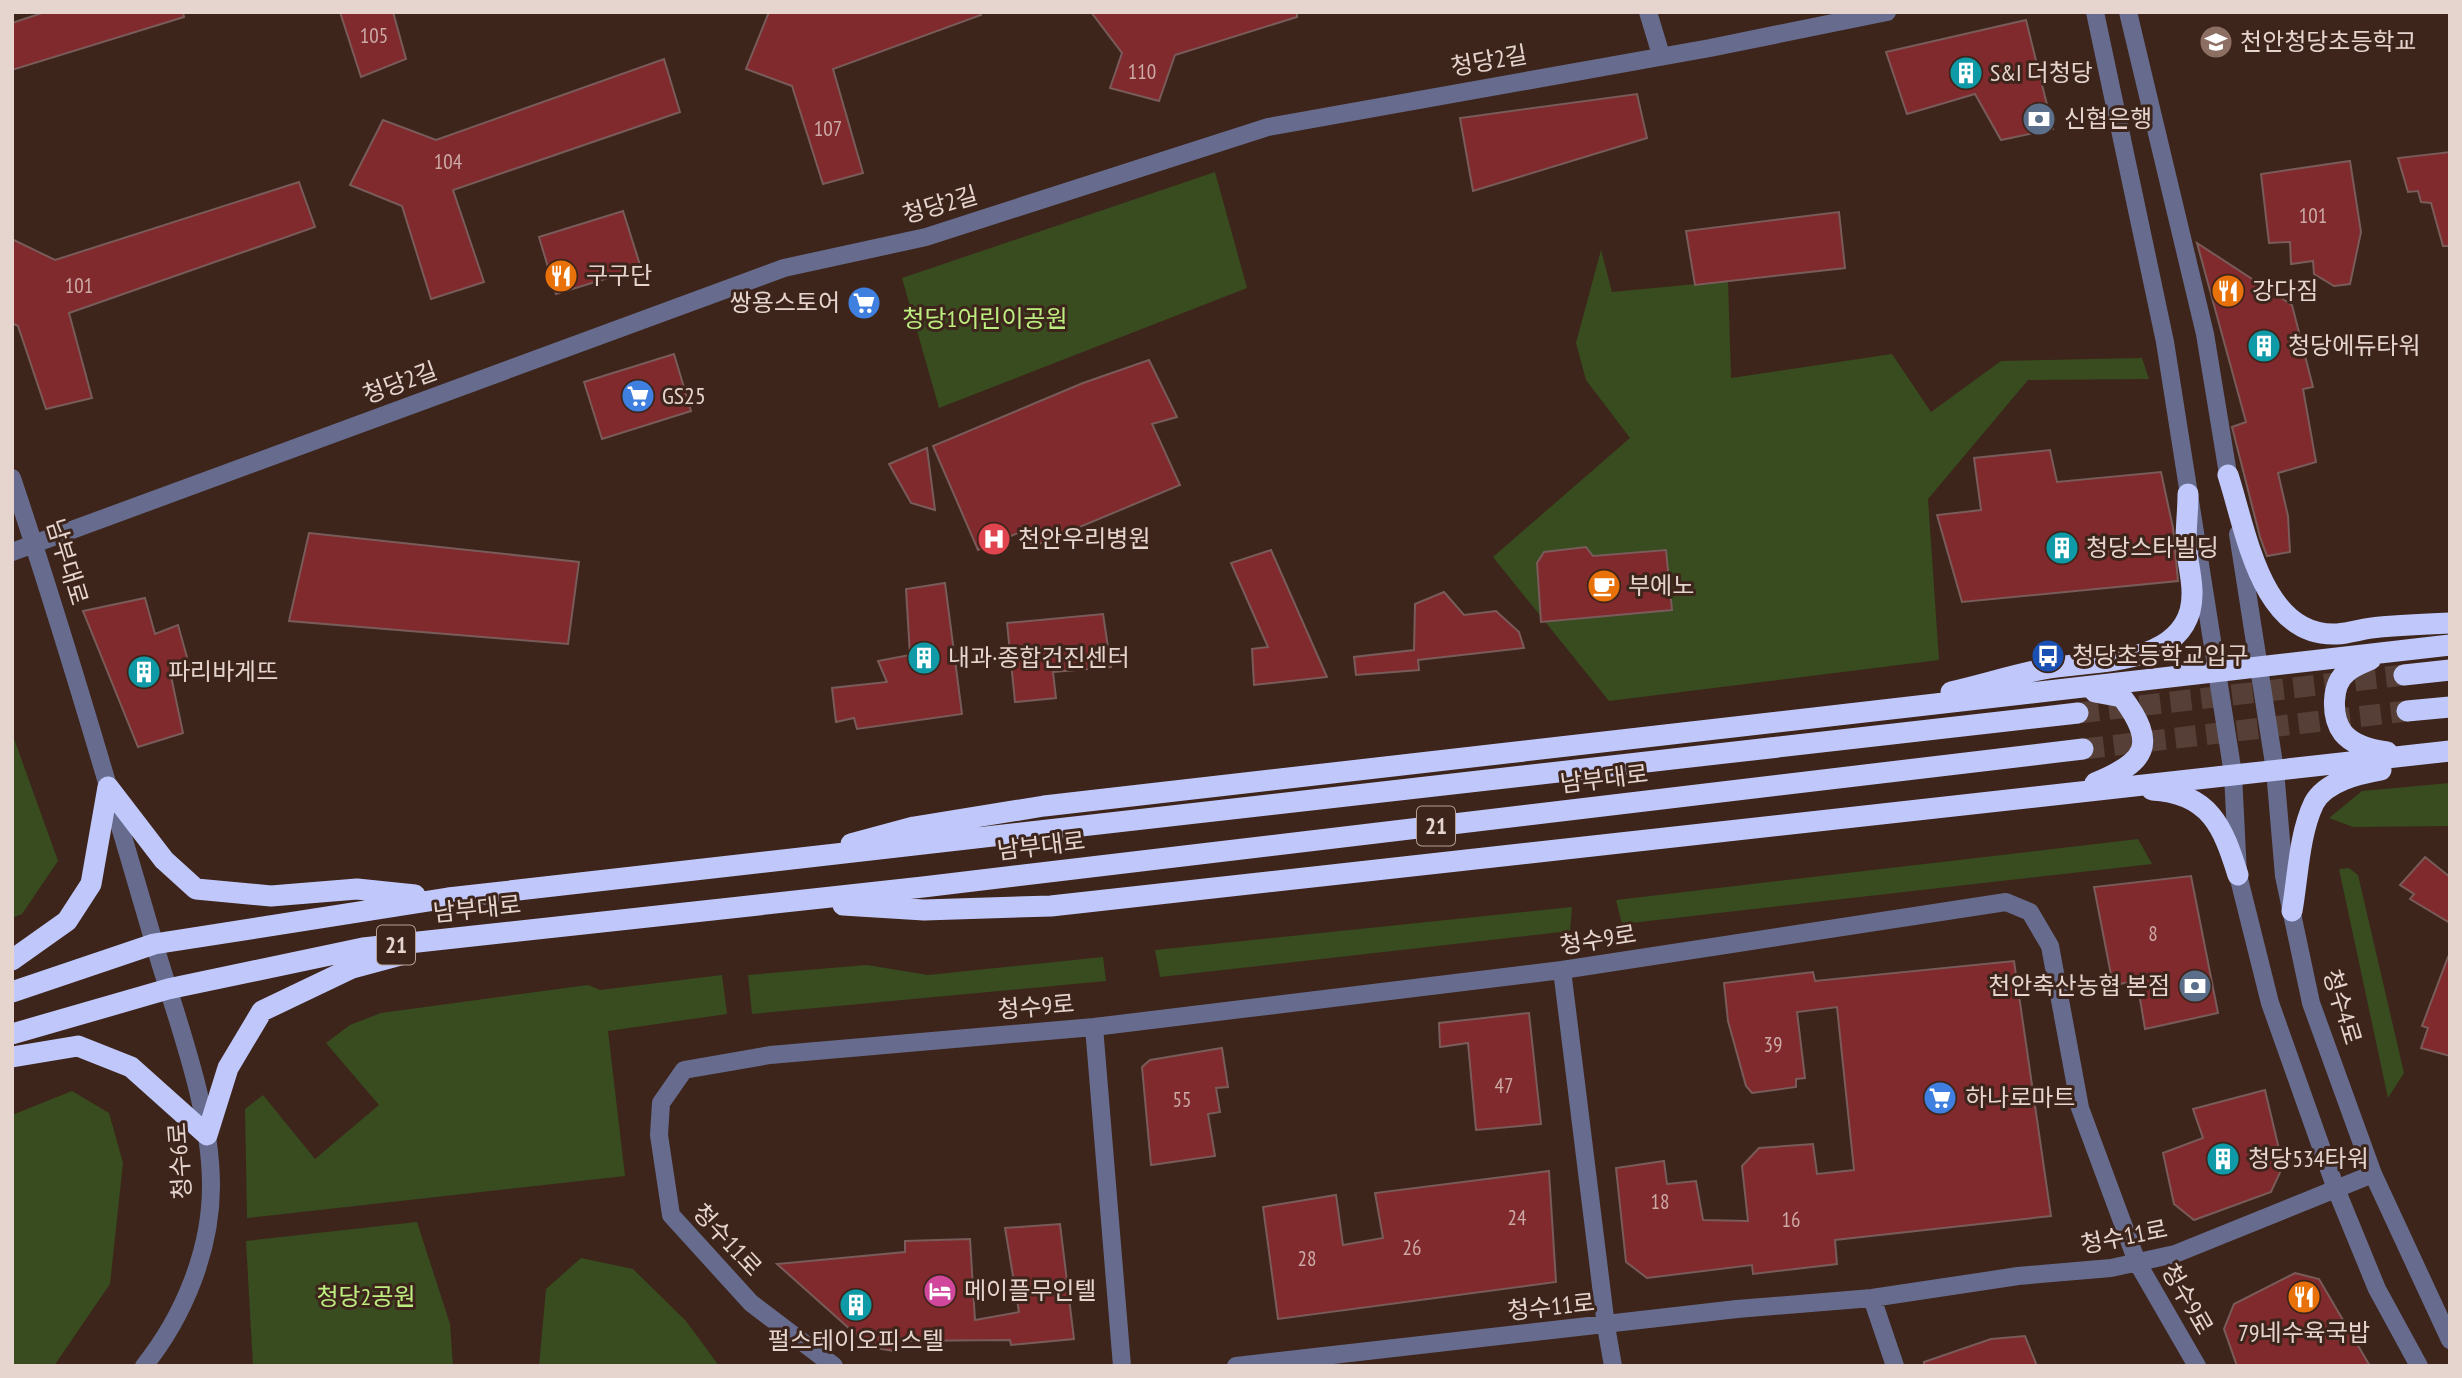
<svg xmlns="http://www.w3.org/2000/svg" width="2462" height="1378" font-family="'PT Sans Narrow','Noto Sans KR',sans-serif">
	<rect width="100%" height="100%" fill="#3d251b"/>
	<!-- green -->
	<path fill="#384c1f" d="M1215,172l32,116 -308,120 -37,-130z
		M1601,250l11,42 116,-11 3,97 161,-24 39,58 70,-51 141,-3 7,21 -121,1 -100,119 11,161 -330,41 -116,-144 137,-119 -44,-58 -10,-37z
		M12,733l46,128 -36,53 -10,4z
		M2450,783v43l-97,1 -24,-9 33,-27z
		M2138,839l14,25 -530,60 -6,-24z
		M2349,868l9,7 46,198 -16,25 -49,-229z
		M1572,907l-2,24 -410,46 -5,-27z
		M1103,957l3,24 -354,33 -4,-39 119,-10 61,10z
		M722,975l5,39 -119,17 17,145 -378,42 -2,-109 18,-14 52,64 64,-54 -53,-62 24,-18 31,-12 207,-28 12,5z
		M72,1091l37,22 14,50 -13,121 -56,82h-42v-251z
		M417,1222l33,102 3,42h-200l-7,-125z
		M581,1258l52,11 53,52 33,45h-180l7,-77z"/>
	<!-- building -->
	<path fill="#802a2d" stroke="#795b59" stroke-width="2" d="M45,12h138l1,5 -172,53v-47z
		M340,12h53l13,47 -45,18z
		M769,12h211l1,3 -148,54 30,104 -40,11 -31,-98 -46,-17z
		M1091,12h206v5l-122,38 -16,46 -49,-13 12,-35z
		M2026,20l27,109 -52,11 -26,-46 -68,20 -21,-62z
		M664,59l16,53 -227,78 31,92 -53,17 -29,-93 -52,-21 33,-65 53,20z
		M1637,94l10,44 -174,53 -13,-73z
		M2450,152v94h-7l-12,-43 -10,-1 -3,-11 -10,1 -10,-34z
		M2350,161l11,71 -11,52 -16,2 -20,-12 -1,-13 -22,3 -1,-22 -21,1 -8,-69z
		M299,182l16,45 -246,86 23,85 -46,11 -28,-83 -6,-3v-84l43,21z
		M623,211l18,57 -85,26 -17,-57z
		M1839,212l6,56 -150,17 -9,-54z
		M2197,243l95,62 21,82 -10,2 13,73 -38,11 10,43 2,36 -23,4 -7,-19 -28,-110 14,-5z
		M674,354l17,57 -89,28 -18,-57z
		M1149,360l28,57 -25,7 28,61 -148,62 -7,-17 -47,20 -45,-104 150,-63z
		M927,448l8,62 -24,-7 -22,-39z
		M2050,450l7,32 104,-10 12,56 5,53 -216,21 -25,-87 44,-5 -7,-52z
		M309,533l270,29 -11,82 -279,-23z
		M1586,547l7,9 73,-6 6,60 -131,12 -4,-59 7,-11z
		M1271,550l56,127 -73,8 -2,-36 16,-2 -37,-84z
		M945,583l17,131 -105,15 -3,-11 -18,4 -4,-34 55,-6 -9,-21 32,-6 -4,-66z
		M1444,592l20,23 32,-4 23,21 5,16 -106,12 1,10 -63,5 -2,-18 60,-7 1,-46z
		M145,598l10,36 23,-9 12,43 -19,8 12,57 -45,14 -55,-136z
		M1103,614l8,53 -58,5 3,26 -41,4 -8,-79z
		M2425,857l25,20v46l-40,-24 4,-5 -14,-9z
		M2191,876l27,137 -73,16 -8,-48 -24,4 -19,-98z
		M2448,957l2,1v98l-29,-8 7,-20 -6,-2z
		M2014,961l37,255 -216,24 2,24 -84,10 -1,-9 -105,13 -21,-16 -10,-94 48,-7 3,23 29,-3 7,39 45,1 -6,-55 17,-18 54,-4 4,30 37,-4 -17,-163 -40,5 8,66 -9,1v8l-44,6 -6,-7 -18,-65 -4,-38 89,-11 2,9z
		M1529,1013l12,111 -65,6 -8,-87 -28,4 -1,-24z
		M1222,1048l6,39 -12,1 4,24 -12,2 7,42 -64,9 -9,-98 8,-7z
		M2265,1090l18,76 -12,26 -77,28 -20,-16 -11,-51 40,-15 -10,-29z
		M1549,1171l7,111 -278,37 -15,-112 73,-12 7,50 40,-7 -8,-45z
		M1060,1224l14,115 -63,6 -1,-5 -117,1 1,10 -24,-4 -93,-83 128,-12v-11l65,-2 5,81 44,-8 -14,-84z
		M2295,1273l24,6 51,87h-133l-13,-37 10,-25z
		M2025,1336l12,30h-113v-4l67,-23z"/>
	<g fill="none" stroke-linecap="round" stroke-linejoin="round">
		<!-- highway-tunnel -->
		<path stroke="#563f36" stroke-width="21" stroke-dasharray="21 10" stroke-linecap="butt" d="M2078,713l326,-38
			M2083,749l324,-38"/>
		<!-- minor -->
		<path stroke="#676c8e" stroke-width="18" d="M1648,12l13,43
			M2095,12l70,330 68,432 5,101 32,128 66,186 41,100 42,77
			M2128,12l77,322 25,152
			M12,478c51,153 96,307 141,461 22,77 58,166 58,247 0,64 -27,130 -67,180
			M2238,534l37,236 9,106 27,127 62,171 77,166
			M12,552l772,-284 142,-31 342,-110 442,-79 177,-36
			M1562,970l44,356 7,40
			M1094,1027l28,339
			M1872,1298l23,68
			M834,1366l-83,-63 -80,-88 -12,-80 2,-32 23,-33 86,-15 324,-28 468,-57 444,-68 24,10 20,34 30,162 57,154 60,104
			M1236,1366l501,-57 135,-11 146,-22 93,-8 64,-14 198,-80"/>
		<!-- highway -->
		<path stroke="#c0c8fb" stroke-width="21" d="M2228,475c18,55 33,163 109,159 14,-1 28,-6 43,-7 23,-2 46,-3 70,-4
			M2371,659c-8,4 -18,7 -24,13 -16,12 -16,45 -4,61 10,12 29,17 44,19
			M2404,675l46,-5
			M1951,692c31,-7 62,-17 93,-23 46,-9 130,-2 146,-58 6,-24 -3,-46 -4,-69 0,-16 2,-32 2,-48
			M2407,711l43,-4
			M2095,783c51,-21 63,-38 27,-86l-27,-5
			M108,787l56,73 32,29 75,7 86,-7 58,6
			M2152,790c58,3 71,37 86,85
			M851,844l63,-17 130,-21 1406,-161
			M843,905l81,5 127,-4 1399,-155
			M2292,911c6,-34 7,-77 22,-108 12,-22 45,-29 67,-33
			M12,960l55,-39 24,-37 17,-97
			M12,992l142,-48 294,-46 1630,-185
			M12,1034l156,-45 195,-41 560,-61 1160,-138
			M12,1057l66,-11 53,21 76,68 21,-67 34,-57 90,-43 52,-14"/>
	</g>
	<!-- icons -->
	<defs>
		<symbol id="school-disc" viewBox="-11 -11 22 22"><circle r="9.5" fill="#8d6e63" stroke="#3d251b"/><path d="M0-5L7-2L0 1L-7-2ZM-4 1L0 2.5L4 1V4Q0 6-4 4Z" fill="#fff"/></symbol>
		<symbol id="building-disc" viewBox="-11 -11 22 22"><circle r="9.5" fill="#0f9aa8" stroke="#3d251b"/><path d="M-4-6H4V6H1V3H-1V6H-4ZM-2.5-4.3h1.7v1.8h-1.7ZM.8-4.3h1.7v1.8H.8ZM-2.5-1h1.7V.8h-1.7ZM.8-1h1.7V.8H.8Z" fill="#fff"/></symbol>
		<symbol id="bank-disc" viewBox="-11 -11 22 22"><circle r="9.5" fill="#5c6f8a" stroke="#3d251b"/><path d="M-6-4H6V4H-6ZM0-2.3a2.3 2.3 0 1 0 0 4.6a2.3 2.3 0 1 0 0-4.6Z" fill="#fff"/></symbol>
		<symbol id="restaurant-disc" viewBox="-11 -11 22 22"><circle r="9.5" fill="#e8710a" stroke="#3d251b"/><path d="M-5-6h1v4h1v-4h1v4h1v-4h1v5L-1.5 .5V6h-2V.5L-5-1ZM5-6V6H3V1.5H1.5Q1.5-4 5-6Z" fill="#fff"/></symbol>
		<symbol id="supermarket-disc" viewBox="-11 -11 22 22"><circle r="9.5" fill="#3f7fe0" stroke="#3d251b"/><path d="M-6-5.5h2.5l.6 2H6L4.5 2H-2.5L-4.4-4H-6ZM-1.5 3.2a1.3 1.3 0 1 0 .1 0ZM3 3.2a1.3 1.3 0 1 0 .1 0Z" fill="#fff"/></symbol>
		<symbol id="hospital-disc" viewBox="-11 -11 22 22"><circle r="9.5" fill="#e0444e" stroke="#3d251b"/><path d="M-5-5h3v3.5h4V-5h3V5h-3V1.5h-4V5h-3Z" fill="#fff"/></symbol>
		<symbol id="cafe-disc" viewBox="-11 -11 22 22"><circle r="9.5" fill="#e8710a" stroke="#3d251b"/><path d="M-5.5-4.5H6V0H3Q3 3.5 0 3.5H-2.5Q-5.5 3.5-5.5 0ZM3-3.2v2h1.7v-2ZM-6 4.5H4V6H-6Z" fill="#fff"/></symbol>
		<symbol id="bus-disc" viewBox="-11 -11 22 22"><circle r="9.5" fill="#1a4fb4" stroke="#3d251b"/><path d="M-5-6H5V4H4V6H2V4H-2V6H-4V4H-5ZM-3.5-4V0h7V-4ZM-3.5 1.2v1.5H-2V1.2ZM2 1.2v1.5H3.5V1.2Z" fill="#fff"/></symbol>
		<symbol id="hotel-disc" viewBox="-11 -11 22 22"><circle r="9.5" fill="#d1479c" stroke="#3d251b"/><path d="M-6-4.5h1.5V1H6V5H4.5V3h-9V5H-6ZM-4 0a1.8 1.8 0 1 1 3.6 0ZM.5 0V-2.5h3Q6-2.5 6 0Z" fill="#fff"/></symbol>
	</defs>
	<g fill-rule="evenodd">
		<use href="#school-disc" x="2197" y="23" width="38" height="38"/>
		<use href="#building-disc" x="1947" y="54" width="38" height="38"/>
		<use href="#bank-disc" x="2020" y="100" width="38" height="38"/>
		<use href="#restaurant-disc" x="542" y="257" width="38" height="38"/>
		<use href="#restaurant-disc" x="2209" y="272" width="38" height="38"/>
		<use href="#supermarket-disc" x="845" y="284" width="38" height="38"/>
		<use href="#building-disc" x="2245" y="327" width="38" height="38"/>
		<use href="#supermarket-disc" x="619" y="377" width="38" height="38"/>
		<use href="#hospital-disc" x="975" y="520" width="38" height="38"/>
		<use href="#building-disc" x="2043" y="529" width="38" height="38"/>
		<use href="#cafe-disc" x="1585" y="567" width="38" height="38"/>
		<use href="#bus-disc" x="2029" y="637" width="38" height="38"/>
		<use href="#building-disc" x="905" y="639" width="38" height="38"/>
		<use href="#building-disc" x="125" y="653" width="38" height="38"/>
		<use href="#bank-disc" x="2176" y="967" width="38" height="38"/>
		<use href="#supermarket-disc" x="1921" y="1079" width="38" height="38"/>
		<use href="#building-disc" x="2204" y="1140" width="38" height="38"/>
		<use href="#hotel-disc" x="921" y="1272" width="38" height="38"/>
		<use href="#restaurant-disc" x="2285" y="1278" width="38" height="38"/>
		<use href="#building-disc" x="837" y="1286" width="38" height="38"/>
	</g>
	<g text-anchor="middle" stroke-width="6" stroke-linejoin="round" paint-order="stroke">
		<!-- number labels -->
		<g font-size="21" fill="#ccaaa6">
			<text x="374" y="43">105</text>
			<text x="1142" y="79">110</text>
			<text x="828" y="136">107</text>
			<text x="448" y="169">104</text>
			<text x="2313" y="223">101</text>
			<text x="79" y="293">101</text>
			<text x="2153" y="941">8</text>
			<text x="1773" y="1052">39</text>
			<text x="1504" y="1093">47</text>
			<text x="1182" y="1107">55</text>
			<text x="1660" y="1209">18</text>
			<text x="1517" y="1225">24</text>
			<text x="1791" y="1227">16</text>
			<text x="1412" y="1255">26</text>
			<text x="1307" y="1266">28</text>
		</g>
		<!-- shield labels -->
		<g fill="#3d251b" stroke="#b3a099" stroke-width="2">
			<rect x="1417" y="806.5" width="38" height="39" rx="5"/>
			<rect x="377" y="925.5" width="38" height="39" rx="5"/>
		</g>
		<g font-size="23" font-weight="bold" fill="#e6d5cf">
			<text x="1436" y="834">21</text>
			<text x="396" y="953">21</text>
		</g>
		<!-- poi labels -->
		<g font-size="24" fill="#e6d5cf" stroke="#3d251b" text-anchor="start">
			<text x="2240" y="50">천안청당초등학교</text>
			<text x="1990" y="81">S&amp;I 더청당</text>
			<text x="2064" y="127">신협은행</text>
			<text x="586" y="284">구구단</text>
			<text x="2252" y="299">강다짐</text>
			<text x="840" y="311" text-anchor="end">쌍용스토어</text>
			<text x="2288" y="354">청당에듀타워</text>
			<text x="662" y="404">GS25</text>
			<text x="1018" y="547">천안우리병원</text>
			<text x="2086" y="556">청당스타빌딩</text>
			<text x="1628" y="594">부에노</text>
			<text x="2072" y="664">청당초등학교입구</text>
			<text x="948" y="666">내과·종합건진센터</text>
			<text x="168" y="680">파리바게뜨</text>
			<text x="2170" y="994" text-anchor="end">천안축산농협 본점</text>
			<text x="1965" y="1106">하나로마트</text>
			<text x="2248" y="1167">청당534타워</text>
			<text x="964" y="1299">메이플무인텔</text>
			<text x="2304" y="1341" text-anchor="middle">79네수육국밥</text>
			<text x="856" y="1349" text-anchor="middle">펄스테이오피스텔</text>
		</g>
		<!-- street labels -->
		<g font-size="24" fill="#e6d5cf" stroke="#3d251b">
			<text transform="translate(1489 61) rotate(-10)" y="8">청당2길</text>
			<text transform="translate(940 205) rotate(-16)" y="8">청당2길</text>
			<text transform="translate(400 383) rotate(-20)" y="8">청당2길</text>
			<text transform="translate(67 562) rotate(73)" y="8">남부대로</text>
			<text transform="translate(1604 779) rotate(-7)" y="8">남부대로</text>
			<text transform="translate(1041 846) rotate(-7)" y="8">남부대로</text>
			<text transform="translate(477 909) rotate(-6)" y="8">남부대로</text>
			<text transform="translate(1598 940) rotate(-9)" y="8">청수9로</text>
			<text transform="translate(1036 1007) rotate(-5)" y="8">청수9로</text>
			<text transform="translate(2342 1007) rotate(73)" y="8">청수4로</text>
			<text transform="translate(180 1161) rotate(-94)" y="8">청수6로</text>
			<text transform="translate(2124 1237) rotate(-11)" y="8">청수11로</text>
			<text transform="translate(727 1240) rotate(47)" y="8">청수11로</text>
			<text transform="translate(2187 1299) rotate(60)" y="8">청수9로</text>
			<text transform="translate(1551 1307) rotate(-6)" y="8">청수11로</text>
		</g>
		<!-- park labels -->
		<g font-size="24" fill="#bdef80" stroke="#3d251b">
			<text x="985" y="327">청당1어린이공원</text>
			<text x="366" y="1305">청당2공원</text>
		</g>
	</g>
	<!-- border -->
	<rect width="2462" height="1378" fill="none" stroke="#e6d5cf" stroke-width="28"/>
</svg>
